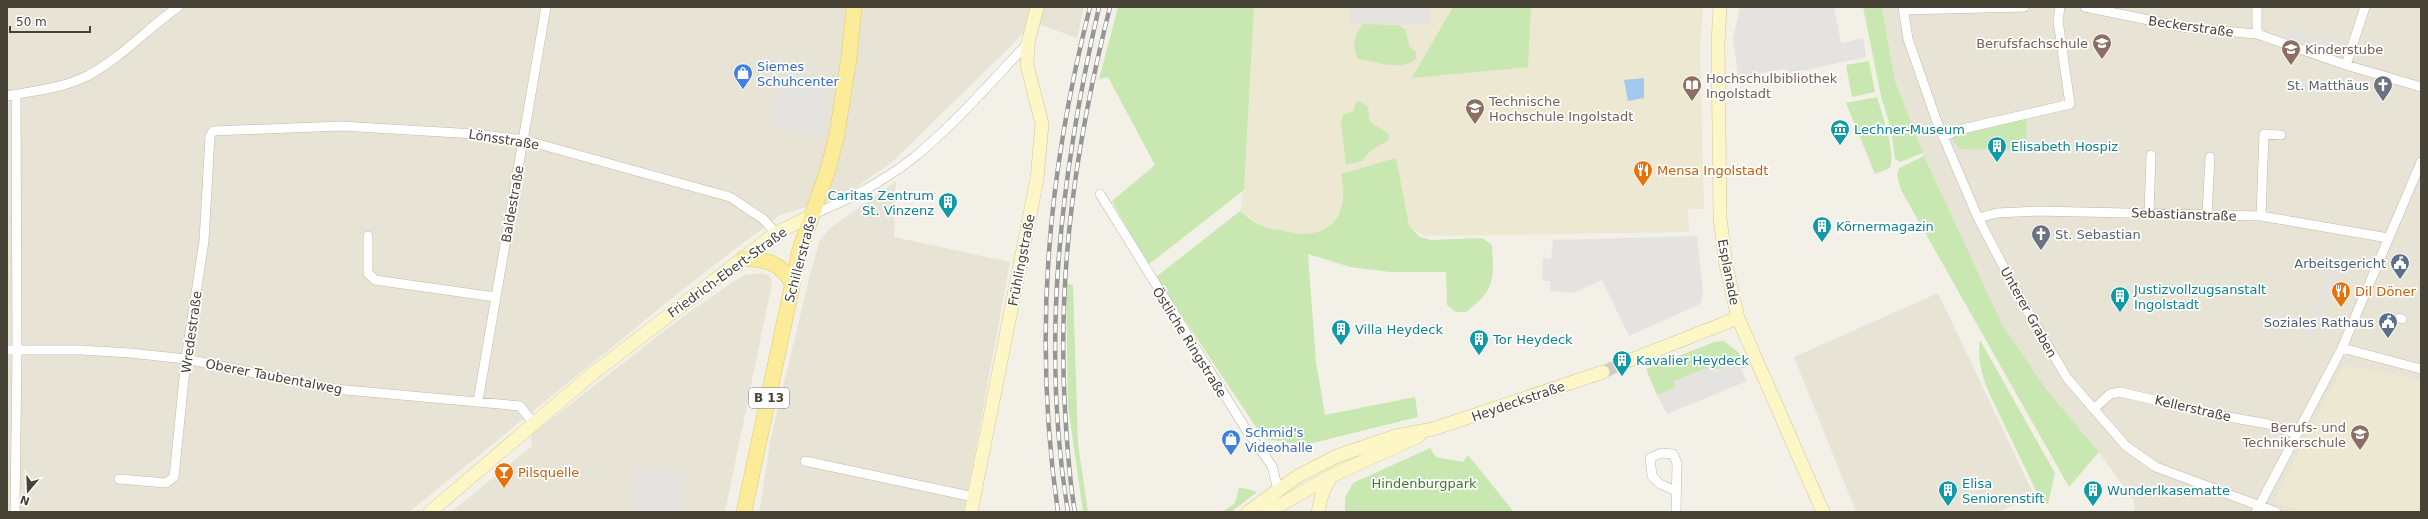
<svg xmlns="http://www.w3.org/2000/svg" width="2428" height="519" font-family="'DejaVu Sans',sans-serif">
	<rect width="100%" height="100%" fill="#f3f1e7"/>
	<!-- residential -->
	<path fill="#e7e4d5" d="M7,7h1077l-7,31 -44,-16 -20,22 -121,118 -47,33 -65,20 -83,63 -288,234h-402z
		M1882,7h539v505h-287v-11l-35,-49 -53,-63 -44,-65 -78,-168 -29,-75z
		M896,181l-2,56 116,25 -46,250h-205l12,-75 39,-162 10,-35 9,-11z
		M763,273l7,4 2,6 -47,229h-274l81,-66 -1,-11 146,-114 57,-40 11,-6z
		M1938,293l97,204 -38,15h-141l-62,-155z"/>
	<!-- education -->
	<path fill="#ece8d1" d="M1254,7h449l-3,42 4,160h-16l1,23 -265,4 -15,-9 -81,2 -15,5 -21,-1 -31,-7 -21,-15 4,-21z
		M2344,365l77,15v132h-113l-30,-8 -3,-7z"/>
	<!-- green -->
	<path fill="#c8e7b1" d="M1118,7h136l-10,183 -96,75 -36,-64 43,-36 -47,-88 -9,2z
		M1453,7h78l-3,60 -116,11z
		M1863,7h19l13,74 28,72 -23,9 -5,-3 -4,-30 -10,-33z
		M1363,24l35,1 8,5 3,16 7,6v7c-15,13 -40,2 -58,0 -7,-13 -3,-24 5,-35z
		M1869,61l6,31 -23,5 -6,-32z
		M1877,97c5,18 19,53 13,71l-15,6 -29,-71z
		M1360,101l8,6 2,15 18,11 1,7c-11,7 -20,9 -27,21l-16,4 -5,-42 2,-8 11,-4 1,-8z
		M2027,119l-1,31 -67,-1 -8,-12z
		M1924,156l78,168 44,65 53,63 -30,35 -168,-297 -4,-15 2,-7z
		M1396,158l13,68 11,11 11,3 51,-2 10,7c2,35 3,45 -26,67h-10l-9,-7 -1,-33h-56l-40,-5 -42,-13 8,108 9,53 90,-18 3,20 -113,28 -41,-6 -108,-162 84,-66c6,5 13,11 20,14 7,4 17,4 24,6 45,11 66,-13 57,-57z
		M1066,283l7,2 5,159 10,68h-5l-15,-106z
		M1980,340l75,133 -7,31 -4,-1 -5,-6 -50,-104c-7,-17 -12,-34 -9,-53z
		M1724,341l15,12 7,14 -4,1 -7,-12 -8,11 -53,14 2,7 -19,7 -11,-26 68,-27z
		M1430,448l6,9 27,5 5,-7 46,57h-169v-14l8,-15z
		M1239,487l18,5 -26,20h-9l13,-9z"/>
	<!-- parking -->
	<path fill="#e4e3df" d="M1350,7h80v18l-80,-1z
		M1740,7h94l7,36 22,-5 3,19 -80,17 -1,-5 -47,8 -5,-38z
		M2285,27l54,18 -5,8 -52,-17z
		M778,71l50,7 -8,57 -49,-7z
		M1697,236l6,56 -3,12 -71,32 -27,-56 -29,13 -23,-2v-10h-8l1,-23 8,1 2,-19z
		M2338,251l6,3 -35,89 -7,-3z
		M1735,356l12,25 -80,33 -10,-19 19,-7 -2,-7 32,-13 6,-2 3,6 11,-5 -2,-7z
		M639,466l47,10 -8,36h-32l-16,-3z"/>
	<!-- water -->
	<path fill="#a5c8ef" d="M1644,78v20l-16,3 -4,-21z"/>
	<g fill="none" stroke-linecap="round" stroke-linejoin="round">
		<!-- secondary-tunnel -->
		<path stroke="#d0cec4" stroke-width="13" stroke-dasharray="13 6" stroke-linecap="butt" d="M1603,372l28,-12"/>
		<defs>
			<path id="street" d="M1903,7l5,32 29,83 41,96 43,82 46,78 59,68 30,21 120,45
				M2085,7l103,21 69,6 89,31 75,22
				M1903,10l121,-3
				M2257,34v-27
				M2346,65l19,-58
				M7,96c26,-5 57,-8 80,-20 34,-18 60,-47 91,-69
				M1943,137l15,-7 112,-26 -12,-83 2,-14
				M1100,194l147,237 25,35 6,24
				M2149,213l2,-58
				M2207,214l3,-57
				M811,215c35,-14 70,-32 101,-56 42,-34 79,-77 116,-116
				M2261,216l3,-82 17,1
				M1978,218l19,-5 40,-2 224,5 127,22
				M368,236v37l7,7 120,17
				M2400,318l2,1
				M2342,348l79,21
				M7,350h73l50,3 56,6 149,30 185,17 13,17
				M478,401l68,-394
				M2094,409l16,-15 10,-2 103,24 45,8 29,10
				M805,461l169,36
				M119,479l47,4 8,-6 12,-118 18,-118 6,-105 3,-5 128,-5 134,8 49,6 206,57 33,22 13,14
				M15,512l2,-162 -1,-256
				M1676,512l1,-49 -4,-9 -12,-1 -11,5 2,18 8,8 16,7
				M2256,512l86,-164 79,-186"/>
			<path id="secondary" d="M1720,7l-2,37 2,174 6,47 12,53 85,194
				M1631,360l107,-42
				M430,512l161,-137 185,-142 35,-17
				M971,512l66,-333 5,-55 -15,-59 1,-22 9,-36
				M1248,512l50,-36 39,-20 59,-20 37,-7 170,-57
				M1268,512l63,-36 88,-40
				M1318,512l4,-18 9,-18"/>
			<path id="primary" d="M744,258c22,2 37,4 48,25
				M744,512l56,-263 28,-79 9,-36 12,-76 5,-51"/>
		</defs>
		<!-- street casing -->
		<use href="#street" stroke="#bebaaa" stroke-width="10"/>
		<!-- secondary casing -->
		<use href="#secondary" stroke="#d2c998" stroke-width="14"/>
		<!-- primary casing -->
		<use href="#primary" stroke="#e1ca68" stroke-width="16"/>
		<!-- street -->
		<use href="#street" stroke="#fff" stroke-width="9"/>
		<!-- secondary -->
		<use href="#secondary" stroke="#fdf6c7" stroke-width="13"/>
		<!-- primary -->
		<use href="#primary" stroke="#fceb98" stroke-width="15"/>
		<defs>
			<path id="rail" d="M1058,512c-25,-173 -11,-336 32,-505
				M1068,512c-28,-170 -7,-339 31,-505
				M1075,512c-6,-33 -8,-68 -10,-102 -8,-139 11,-268 45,-403"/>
		</defs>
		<!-- rail casing -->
		<use href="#rail" stroke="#969696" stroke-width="4.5"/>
		<!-- rail -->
		<use href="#rail" stroke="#fff" stroke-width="3" stroke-dasharray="9" stroke-linecap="butt"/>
	</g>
	<!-- icons -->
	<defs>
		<symbol id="school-pin" viewBox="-11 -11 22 30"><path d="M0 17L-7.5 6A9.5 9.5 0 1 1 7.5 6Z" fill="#8d6e63" stroke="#fff"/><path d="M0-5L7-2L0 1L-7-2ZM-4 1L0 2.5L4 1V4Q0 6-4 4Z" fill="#fff"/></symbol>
		<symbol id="shop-pin" viewBox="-11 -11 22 30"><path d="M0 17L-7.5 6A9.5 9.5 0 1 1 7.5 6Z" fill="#3f7fe0" stroke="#fff"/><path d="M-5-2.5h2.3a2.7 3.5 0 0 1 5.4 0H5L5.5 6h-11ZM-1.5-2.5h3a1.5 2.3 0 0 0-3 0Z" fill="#fff"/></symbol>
		<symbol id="library-pin" viewBox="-11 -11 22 30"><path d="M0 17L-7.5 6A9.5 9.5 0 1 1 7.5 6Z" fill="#8d6e63" stroke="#fff"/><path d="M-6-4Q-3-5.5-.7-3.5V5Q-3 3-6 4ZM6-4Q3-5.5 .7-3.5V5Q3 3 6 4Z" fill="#fff"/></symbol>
		<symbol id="church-pin" viewBox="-11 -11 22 30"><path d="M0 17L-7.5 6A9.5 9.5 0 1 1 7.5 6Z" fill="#6b7280" stroke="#fff"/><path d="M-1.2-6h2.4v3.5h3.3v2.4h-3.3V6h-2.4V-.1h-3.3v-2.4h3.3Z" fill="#fff"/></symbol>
		<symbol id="university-pin" viewBox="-11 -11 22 30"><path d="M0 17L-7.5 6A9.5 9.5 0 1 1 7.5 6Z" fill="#8d6e63" stroke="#fff"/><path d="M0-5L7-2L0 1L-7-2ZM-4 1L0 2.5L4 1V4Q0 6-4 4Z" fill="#fff"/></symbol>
		<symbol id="museum-pin" viewBox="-11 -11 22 30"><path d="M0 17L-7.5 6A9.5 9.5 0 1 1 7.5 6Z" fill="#0f9aa8" stroke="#fff"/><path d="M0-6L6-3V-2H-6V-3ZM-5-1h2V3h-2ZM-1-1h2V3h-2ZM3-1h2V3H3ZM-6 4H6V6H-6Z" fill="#fff"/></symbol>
		<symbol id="building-pin" viewBox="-11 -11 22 30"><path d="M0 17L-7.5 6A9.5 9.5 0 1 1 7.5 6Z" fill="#0f9aa8" stroke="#fff"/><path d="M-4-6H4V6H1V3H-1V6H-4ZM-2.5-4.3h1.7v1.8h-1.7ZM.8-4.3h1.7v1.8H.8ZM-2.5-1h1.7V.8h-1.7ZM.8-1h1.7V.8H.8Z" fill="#fff"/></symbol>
		<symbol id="restaurant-pin" viewBox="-11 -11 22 30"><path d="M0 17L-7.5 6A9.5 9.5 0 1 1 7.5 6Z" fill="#e8710a" stroke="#fff"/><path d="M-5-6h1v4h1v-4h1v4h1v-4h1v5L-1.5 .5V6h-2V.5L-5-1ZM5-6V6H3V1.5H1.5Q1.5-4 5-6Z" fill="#fff"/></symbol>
		<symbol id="civic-pin" viewBox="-11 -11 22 30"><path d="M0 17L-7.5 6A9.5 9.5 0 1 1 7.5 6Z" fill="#5c6f8a" stroke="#fff"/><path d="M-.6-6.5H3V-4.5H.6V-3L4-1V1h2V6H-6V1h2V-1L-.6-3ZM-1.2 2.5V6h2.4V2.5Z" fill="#fff"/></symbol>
		<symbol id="bar-pin" viewBox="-11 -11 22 30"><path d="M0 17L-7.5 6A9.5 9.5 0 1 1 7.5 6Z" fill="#e8710a" stroke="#fff"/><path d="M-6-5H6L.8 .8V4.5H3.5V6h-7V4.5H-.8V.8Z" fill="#fff"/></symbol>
	</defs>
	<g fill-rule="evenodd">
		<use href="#school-pin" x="2091" y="32" width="22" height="30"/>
		<use href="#school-pin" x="2280" y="38" width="22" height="30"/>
		<use href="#shop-pin" x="732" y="62" width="22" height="30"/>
		<use href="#library-pin" x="1681" y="74" width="22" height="30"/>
		<use href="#church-pin" x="2372" y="74" width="22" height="30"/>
		<use href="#university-pin" x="1464" y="97" width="22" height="30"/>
		<use href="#museum-pin" x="1829" y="118" width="22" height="30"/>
		<use href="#building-pin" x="1986" y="135" width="22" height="30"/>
		<use href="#restaurant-pin" x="1632" y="159" width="22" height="30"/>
		<use href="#building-pin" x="937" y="191" width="22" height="30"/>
		<use href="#building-pin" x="1811" y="215" width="22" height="30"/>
		<use href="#church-pin" x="2030" y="223" width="22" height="30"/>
		<use href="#civic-pin" x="2389" y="252" width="22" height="30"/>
		<use href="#restaurant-pin" x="2330" y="280" width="22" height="30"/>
		<use href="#building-pin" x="2109" y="285" width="22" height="30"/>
		<use href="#civic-pin" x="2377" y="311" width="22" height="30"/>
		<use href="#building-pin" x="1330" y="318" width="22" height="30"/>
		<use href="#building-pin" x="1468" y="328" width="22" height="30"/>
		<use href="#building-pin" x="1611" y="349" width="22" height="30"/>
		<use href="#university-pin" x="2349" y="423" width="22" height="30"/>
		<use href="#shop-pin" x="1220" y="428" width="22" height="30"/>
		<use href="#bar-pin" x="493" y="461" width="22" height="30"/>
		<use href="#building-pin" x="1937" y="479" width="22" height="30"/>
		<use href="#building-pin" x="2082" y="479" width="22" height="30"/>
	</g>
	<g text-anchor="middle" stroke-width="3.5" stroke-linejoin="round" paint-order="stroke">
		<!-- shield labels -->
		<rect fill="#fff" stroke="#7e7b72" stroke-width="1" x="749" y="388" width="40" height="20" rx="3"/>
		<g font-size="12" font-weight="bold" fill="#464236">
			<text x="769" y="402">B 13</text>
		</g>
		<!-- street labels -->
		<g font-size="13" fill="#464236" stroke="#fff">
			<text transform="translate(2191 26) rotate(8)" y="5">Beckerstraße</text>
			<text transform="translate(504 139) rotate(9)" y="5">Lönsstraße</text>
			<text transform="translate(512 204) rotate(-80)" y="5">Baldestraße</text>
			<text transform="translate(2184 214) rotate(2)" y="5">Sebastianstraße</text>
			<text transform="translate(800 259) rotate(-75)" y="5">Schillerstraße</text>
			<text transform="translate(1021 260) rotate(-79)" y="5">Frühlingstraße</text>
			<text transform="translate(727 272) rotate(-36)" y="5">Friedrich-Ebert-Straße</text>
			<text transform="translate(1729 272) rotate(79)" y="5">Esplanade</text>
			<text transform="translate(2029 312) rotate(61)" y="5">Unterer Graben</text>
			<text transform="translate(191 332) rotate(-82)" y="5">Wredestraße</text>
			<text transform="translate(1190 342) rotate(58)" y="5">Östliche Ringstraße</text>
			<text transform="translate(274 376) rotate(11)" y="5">Oberer Taubentalweg</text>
			<text transform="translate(1518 401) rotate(-19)" y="5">Heydeckstraße</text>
			<text transform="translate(2193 408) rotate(13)" y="5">Kellerstraße</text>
		</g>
		<!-- education labels -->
		<g font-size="13" fill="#785e54" stroke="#fff" text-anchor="start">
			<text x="2088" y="48" text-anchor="end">Berufsfachschule</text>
			<text x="2305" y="54">Kinderstube</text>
			<text x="1706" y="83">Hochschulbibliothek<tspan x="1706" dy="15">Ingolstadt</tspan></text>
			<text x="1489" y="106">Technische<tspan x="1489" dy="15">Hochschule Ingolstadt</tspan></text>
			<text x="2346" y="432" text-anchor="end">Berufs- und<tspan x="2346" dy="15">Technikerschule</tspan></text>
		</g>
		<!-- shop labels -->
		<g font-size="13" fill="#366cbe" stroke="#fff" text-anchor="start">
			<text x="757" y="71">Siemes<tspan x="757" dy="15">Schuhcenter</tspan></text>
			<text x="1245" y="437">Schmid's<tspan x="1245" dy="15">Videohalle</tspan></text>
		</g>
		<!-- worship labels -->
		<g font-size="13" fill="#5b616d" stroke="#fff" text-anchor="end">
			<text x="2369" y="90">St. Matthäus</text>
			<text x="2055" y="239" text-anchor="start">St. Sebastian</text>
		</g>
		<!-- culture labels -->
		<g font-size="13" fill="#0d838f" stroke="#fff" text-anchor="start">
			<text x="1854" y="134">Lechner-Museum</text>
			<text x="2011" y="151">Elisabeth Hospiz</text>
			<text x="934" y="200" text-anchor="end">Caritas Zentrum<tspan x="934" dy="15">St. Vinzenz</tspan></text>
			<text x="1836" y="231">Körnermagazin</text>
			<text x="2134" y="294">Justizvollzugsanstalt<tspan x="2134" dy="15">Ingolstadt</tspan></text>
			<text x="1355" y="334">Villa Heydeck</text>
			<text x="1493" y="344">Tor Heydeck</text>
			<text x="1636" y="365">Kavalier Heydeck</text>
			<text x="1962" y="488">Elisa<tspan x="1962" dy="15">Seniorenstift</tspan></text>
			<text x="2107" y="495">Wunderlkasematte</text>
		</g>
		<!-- food labels -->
		<g font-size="13" fill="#c56008" stroke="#fff" text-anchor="start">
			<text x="1657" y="175">Mensa Ingolstadt</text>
			<text x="2355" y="296">Dil Döner</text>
			<text x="518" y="477">Pilsquelle</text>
		</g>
		<!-- service labels -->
		<g font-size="13" fill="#4e5e75" stroke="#fff" text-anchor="end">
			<text x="2386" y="268">Arbeitsgericht</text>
			<text x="2374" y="327">Soziales Rathaus</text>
		</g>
		<!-- park labels -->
		<g font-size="13" fill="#3f772b" stroke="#fff">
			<text x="1424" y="488">Hindenburgpark</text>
		</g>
	</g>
	<!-- border -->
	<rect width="2428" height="519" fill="none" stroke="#464236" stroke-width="16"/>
	<!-- north arrow -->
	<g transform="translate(28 491) rotate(199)" stroke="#ffffff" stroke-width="3" paint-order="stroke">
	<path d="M0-3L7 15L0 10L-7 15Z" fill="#464236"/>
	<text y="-6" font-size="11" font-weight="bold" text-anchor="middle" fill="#464236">N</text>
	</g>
	<!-- scale -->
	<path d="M10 26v6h80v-6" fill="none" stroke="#464236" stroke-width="2"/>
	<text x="16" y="26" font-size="12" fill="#464236" stroke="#ffffff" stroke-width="3" paint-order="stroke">50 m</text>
</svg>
